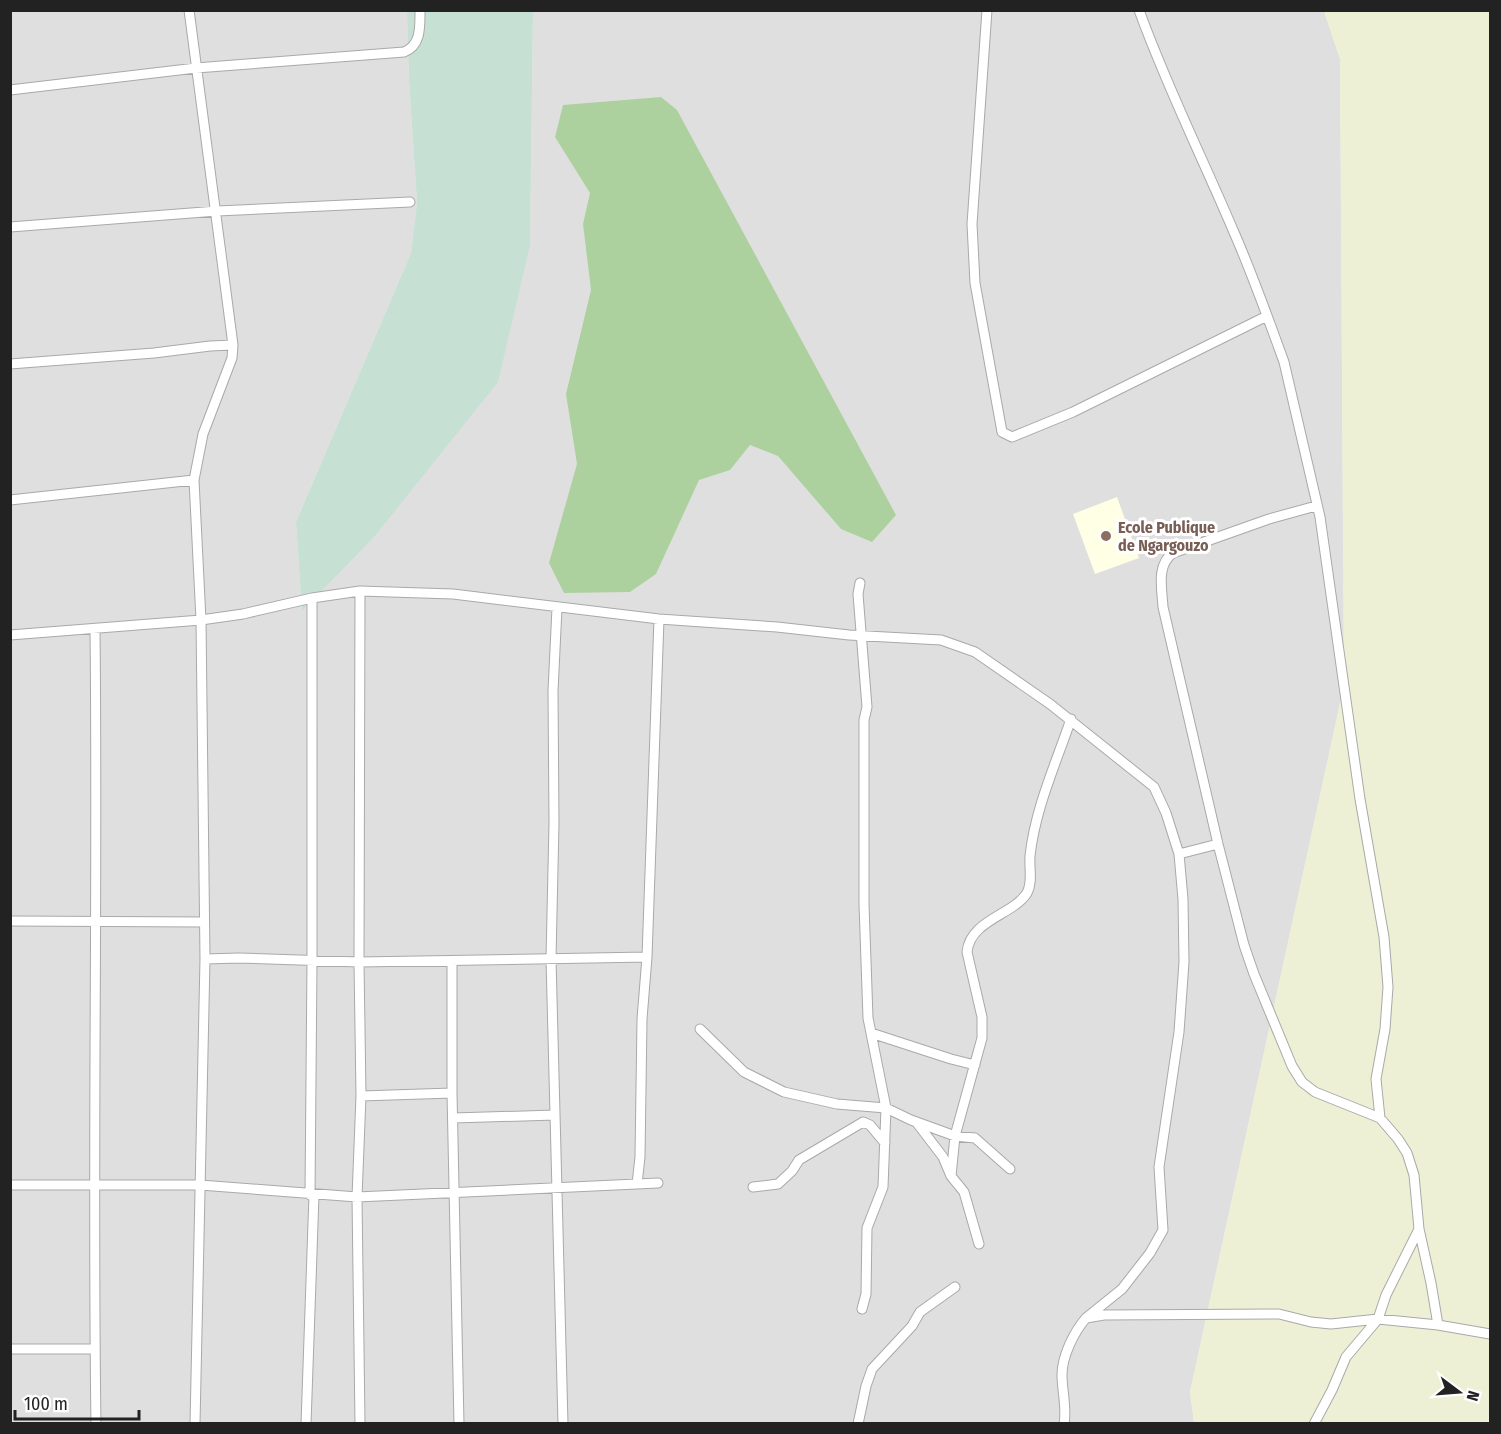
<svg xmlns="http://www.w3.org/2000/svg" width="1501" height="1434" font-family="'Fira Sans Condensed',sans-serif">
	<rect width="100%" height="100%" fill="#f2efe9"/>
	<!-- residential -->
	<path fill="#e0dfdf" d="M10,11h397l2,68 8,124 -6,50 -115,269 6,89 228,-366 3,-234h791l16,48 4,626 -154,707 4,31h-1183z"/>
	<!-- education -->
	<path fill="#ffffe5" d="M1117,497l22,61 -44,16 -22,-60z"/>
	<!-- farmland -->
	<path fill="#eef0d5" d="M1324,11h166v1412h-296l-4,-31 154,-707 -4,-626z"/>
	<!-- forest -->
	<path fill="#add19e" d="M661,97l16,13 219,405 -24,27 -31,-13 -63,-73 -28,-11 -20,25 -31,10 -43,94 -26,18 -66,1 -15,-30 28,-99 -11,-70 25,-104 -8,-66 7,-31 -35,-56 8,-32z"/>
	<!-- wetland -->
	<path fill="#c6e0d4" d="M407,11h126l-3,234 -32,137 -124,155 -72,74 -6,-89 115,-269 6,-50 -8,-124z"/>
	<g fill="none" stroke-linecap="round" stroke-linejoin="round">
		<defs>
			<path id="minor" d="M189,10l44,335 -1,13 -29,76 -9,46 7,140 4,339 -10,465
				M987,10l-15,214 3,59 27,149 10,5 61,-25 194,-96
				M1139,10c27,75 63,147 94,220 19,43 35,88 51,132l36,155 40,282 24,138 4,50 -3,42 -9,50 4,39
				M10,90l186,-22 208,-16c17,-6 16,-25 16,-42
				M10,227l207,-16 193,-9
				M10,364l144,-11 56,-7 23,-1
				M10,500l184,-20
				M1316,506l-47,13 -96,34c-17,12 -11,36 -10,54l55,237 26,101 10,29 38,92 10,16 13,10 65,26 18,21 9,14 7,22 5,54 12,54 7,42
				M860,583l-2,11 9,113 -3,13v184l4,114 18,90 -3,79 -16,41 -1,66 -4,15
				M360,591l-1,371 2,134 -4,101 3,227
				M557,608l-4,83 1,132 -3,136 12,465
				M95,629c3,265 -3,530 1,795
				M10,635l191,-15 42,-6 69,-16 48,-7 93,3 206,25 118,8 72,8 92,5 34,12 75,52 104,83 12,26 13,41
				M10,921l194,1
				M205,959l34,-1 120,4 288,-5
				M452,962v131l7,331
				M700,1029l44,43 40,20 53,12 49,4 25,12 44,16 20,2 35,31
				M871,1033l80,26 24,6
				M361,1096l91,-3
				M453,1118l102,-3
				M917,1123l26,34 8,19 13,16 15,52
				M951,1176l4,-40 27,-98v-21l-15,-65c3,-32 46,-37 60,-59 6,-11 2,-25 3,-37 5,-47 26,-93 41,-137
				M637,1184l3,-27 2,-138 5,-62 12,-338
				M10,1185h190l157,12 301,-14
				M753,1187l25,-3 14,-13 7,-11 64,-38 7,3 15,18
				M310,1195l2,-234v-363
				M1086,1318l36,-29 28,-36 13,-23 -4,-63 20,-135 5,-70 -1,-63 -4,-45 39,-10
				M10,1349h85
				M306,1424l8,-229
				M858,1424l8,-38 6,-17 40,-43 8,-14 35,-25
				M1064,1424c3,-16 -2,-33 -2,-49 0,-19 12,-43 24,-57l18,-3 175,-1 32,8 20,2 47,-5 60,6 52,9
				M1314,1424l18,-34 14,-33 32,-38 8,-24 33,-66"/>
		</defs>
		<!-- minor casing -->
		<use href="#minor" stroke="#a9a9a9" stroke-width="11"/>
		<!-- minor -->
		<use href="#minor" stroke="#fff" stroke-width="9"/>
	</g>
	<!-- markers -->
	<circle fill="#8d6e63" stroke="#fff" stroke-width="2" cx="1106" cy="536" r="6"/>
	<g text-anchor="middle" stroke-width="6" stroke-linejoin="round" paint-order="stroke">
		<!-- education labels -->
		<g font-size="16" font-weight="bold" fill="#785e54" stroke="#fff" text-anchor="start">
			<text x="1118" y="533">Ecole Publique<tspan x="1118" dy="18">de Ngargouzo</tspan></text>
		</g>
	</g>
	<!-- border -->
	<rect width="1501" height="1434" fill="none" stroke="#222222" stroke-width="24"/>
	<!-- north arrow -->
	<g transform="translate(1459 1392) rotate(106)" stroke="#ffffff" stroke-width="4.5" paint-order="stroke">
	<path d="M0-4.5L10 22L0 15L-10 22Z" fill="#222222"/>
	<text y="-9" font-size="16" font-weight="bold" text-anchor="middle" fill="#222222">N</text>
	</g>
	<!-- scale -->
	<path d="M15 1410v9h124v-9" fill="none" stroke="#222222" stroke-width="3"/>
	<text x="24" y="1410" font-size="18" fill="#222222" stroke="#ffffff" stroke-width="4.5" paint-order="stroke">100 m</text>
</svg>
